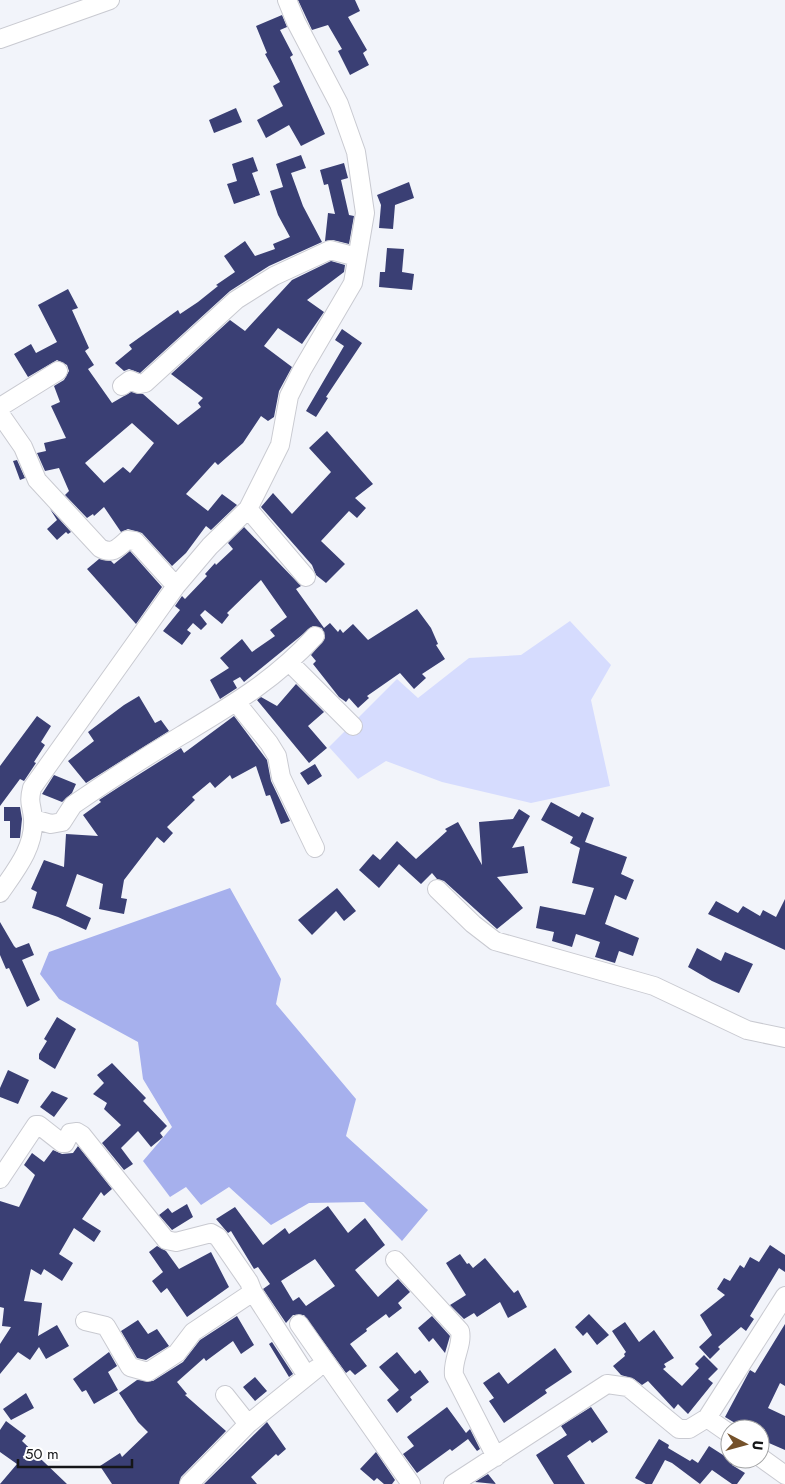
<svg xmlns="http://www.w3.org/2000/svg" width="785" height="1484" font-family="Jost,sans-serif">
	<rect width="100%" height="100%" fill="#f2f4fa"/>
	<!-- green -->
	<path fill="#d6dcfe" d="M570,621l41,44 -20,35 19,86 -79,17 -89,-21 -56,-21 -28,18 -29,-32 68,-68 21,19 51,-40 52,-3z"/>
	<!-- water -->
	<path fill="#a6b0ed" d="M230,888l51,91 -5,25 80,95 -10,37 82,74 -26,31 -38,-39 -55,1 -38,22 -42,-38 -28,18 -15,-18 -16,10 -27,-36 29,-34 -29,-48 -5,-37 -79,-43 -19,-25 9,-22z"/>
	<!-- building -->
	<path fill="#3a3f74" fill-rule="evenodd" d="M298,0h57l5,11 -12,6 19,33 -4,3 6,12 -19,10 -12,-24 4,-2 -14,-24 -16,5z
		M282,15l5,12 -7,3 13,25 -3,2 35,77 -24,12 -12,-21 -23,13 -9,-18 26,-14 -10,-20 7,-4 -15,-28 2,-1 -11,-27z
		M236,108l6,14 -28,11 -5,-13z
		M301,155l5,13 -15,5 12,33 19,36 -53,24 -39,25 -90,82 -11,-4 -5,2 -9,-8 17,-14 -3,-4 49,-35 2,4 18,-12 20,-16 -2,-1 19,-13 -11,-16 21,-15 10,15 20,-7 -2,-5 17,-7 -12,-22 -8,-24 13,-4 -7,-23z
		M253,157l5,14 -6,2 8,22 -26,9 -7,-20 10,-3 -5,-17z
		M344,163l4,15 -7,2 8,35 5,1 -5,28 -16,-4 -8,1 3,-28 7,1 -7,-30 -4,1 -4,-15z
		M409,182l5,16 -19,7 -2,24 -14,-1 2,-23 -4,-10z
		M387,248l17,1 -2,23 12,2 -2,16 -33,-3 1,-15h5z
		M331,261l14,4 -1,7 -37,28 17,12 -22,32 -24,-16 -14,18 28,21 -13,24 -5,26 -6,4 -7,-5 -18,27 -25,22 -3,-3 -29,32 22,17 14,-17 15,11 -26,25 -5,-4 -20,27 -14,13 -30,-33 -14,-4 -7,3 -17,-25 -10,9 -1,-2 -6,4 -22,-23 4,-4 -10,-23 -14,3 -8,-18 9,-2 -2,-8 22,-5 -15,-32 9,-4 -6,-16 10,-6 5,-9 -2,-6 -10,-5 -29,17 -14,-23 17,-10 5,9 21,-11 -19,-37 30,-16 10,19 -6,2 17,38 -4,3 9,14 -6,4 24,34 19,-11 12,2 35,31 23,-18 -3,-4 5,-5 -32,-24 59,-54 15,11 47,-51zM132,423l22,20 -24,30 -7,-6 -19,16 -19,-20z
		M342,329l20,14 -36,54 2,1 -12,19 -10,-6 38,-65 -9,-6z
		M327,431l46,53 -18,14 11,10 -9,10 -8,-7 -28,30 24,23 -19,19 -10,-8 -4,-10 -51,-58 12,-14 19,21 39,-42 -22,-24z
		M17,460l8,18 -5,2 -7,-19z
		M50,509l21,23 -3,2 -2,-2 -9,8 -10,-11 10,-9z
		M244,527l57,59 -5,3 28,39 6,-5 8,9 2,-3 3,4 10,-9 15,16 49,-31 14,19 7,16 -2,1 9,14 -23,15 4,4 -12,11 -14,-16 -33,23 2,2 -11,10 -9,-10 -3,4 -7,-5 -26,-33 3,-3 -5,-6 14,-17 -3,-10 -9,-2 -69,56 -4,-5 -7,4 4,7 -17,11 -10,-19 19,-12 -9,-10 22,-19 10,13 23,-16 -5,-6 17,-13 -26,-37 -34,33 2,2 -7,9 -17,-14 -5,5 7,9 -6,6 -8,-7 -6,7 4,3 -9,12 -19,-14 17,-21 -5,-4 7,-10 3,3 22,-23 -2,-2 10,-11 1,2 17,-16 -5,-6z
		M130,551l32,36 -26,37 -49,-55 12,-10 12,2 3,3z
		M296,684l28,28 -16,14 19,22 -18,15 -52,-63 4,-3 16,9z
		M139,696l16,27 6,-3 8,11 -83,52 -18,-22 26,-20 -6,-9 36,-27z
		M37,716l14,10 -10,16 4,3 -11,17 2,1 -12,18 -4,-2 -20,27v-40z
		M234,716l33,44 4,21 19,40 -9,3 -11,-29 -4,1 -10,-30 -24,13 -2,-4 -15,13 -5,-6 -18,15 3,3 -28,27 6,6 -9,10 -7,-6 -33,43 -3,18 6,1 -3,15 -25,-5 4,-25 -26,-10 -11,32 25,12 -5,12 -28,-13 -26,-9 5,-16 -6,-3 13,-29 20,7 2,-33 32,2 -15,-21 18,-13 -2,-2 20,-13 62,-39 3,5z
		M315,764l7,12 -14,9 -8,-12z
		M54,775l22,9 -4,9 -10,9 -20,-8z
		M551,802l28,15 3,-5 12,6 -9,24 42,15 -6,17 13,6 -8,20 -11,-5 -10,29 34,14 -6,18 -14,-5 -4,12 -20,-6 5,-15 -24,-8 -4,13 -20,-6 2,-9 -18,-4 4,-22 45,9 9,-27 -22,-5 8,-35 -10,-5 3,-6 -32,-17z
		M4,807h16l2,12 -2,19h-10v-17h-6z
		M519,809l11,7 -18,32 12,-2 4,27 -31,4 26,31 -26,21 -53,-48 -7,-2 -5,-6 -11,11 -22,-20 -20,24 -20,-18 14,-16 7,6 17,-19 19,18 31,-28 -2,-2 13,-7 24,43 -3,-43 34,-3z
		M337,888l19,23 -12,10 -8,-10 -24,24 -14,-15z
		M785,899v51l-77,-36 8,-13 22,12 5,-7 17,10 3,-6 13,7z
		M0,922l14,24 2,2 13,-5 5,12 -12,5 18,40 -13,7 -18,-39 -3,1 -6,-14z
		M697,948l24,13 4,-9 28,12 -14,29 -27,-12 -24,-14z
		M57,1017l19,12 -21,40 -16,-10v-5l8,-13 -3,-2z
		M112,1063l34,35 -3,3 24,25 -7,7 3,4 -12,10 -13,-16 -17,17 12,16 -9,6 -22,-27 19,-18 -17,-16 3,-6 -14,-9 11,-11 -7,-8z
		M8,1070l21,10 -11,24 -18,-7v-9z
		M52,1091l16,7 -14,19 -14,-10z
		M78,1146l34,43 -8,7 -3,-4 -19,27 19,12 -7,11 -20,-14 -15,26 14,9 -11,18 -18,-12 -3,6 -10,-6 -7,32 18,2 -4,33 19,-11 12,21 -23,13 -7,-12 -9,13 -12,-8 -18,22v-30l11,-17 -9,-1 2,-18 -4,-1v-106l19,6 16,-32 -11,-10 8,-12 12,9 9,-12 9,4 11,-1z
		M187,1204l6,13 -21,13 -13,-15 9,-7 4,5z
		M328,1206l20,27 17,-15 20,27 -30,25 23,27 20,-18 12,13 -12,11 4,5 -13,10 -3,-4 -20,15 1,2 -17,13 17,22 -12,9 -5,-5 -4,3 -42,-58h-11l-7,8 -23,-34 7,-5 -12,-17 -4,2 -23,-38 -3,2 -12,-14 19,-12 28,38 22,-17 4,6zM315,1259l20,27 -29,20 -7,-9 -6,4 -12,-20z
		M770,1245l15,10v17l-6,-4 -29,48 4,3 -8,12 -5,-4 -23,20 2,2 -10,10 -11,-12 13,-12 -12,-20 25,-20 -8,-6 7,-11 6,3 10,-16 4,3 6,-11 9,5z
		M157,1246l9,5 13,18 32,-17 18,35 -42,30 -20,-29 -6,5 -9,-12 11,-9 -14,-20z
		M460,1254l7,10 2,-1 4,5 12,-10 29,35 4,-3 9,17 -19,11 -8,-16 -23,15 -3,-4 -10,6 -14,-14 16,-10 -20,-32z
		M589,1314l20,21 -12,10 -10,-13 -4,4 -8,-9z
		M237,1316l17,29 -13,9 -8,-13 -27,20 -2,-3 -27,24 10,12 -2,1 41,36 -45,46 -2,7h-67l-12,-18 20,-13 2,4 26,-25 -10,-10 -19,-29 18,-13 16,1 30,-19 17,-22z
		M432,1316l18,20 -5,17 -12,-15 -4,4 -11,-14z
		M138,1320l10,14 9,-5 12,17 -23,14 -9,-2 -16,-27z
		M625,1322l14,20 15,-12 20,28 -10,6 2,3 -3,2 19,17 17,-18 -4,-4 9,-9 14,14 -10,10 5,4 -25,31 -10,-10 -4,5 -26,-28 -6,4 -8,-6 -13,-4 -8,-9 12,-10 -1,-2 2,-2 -14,-21z
		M785,1324v62l-5,-3 -12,25 17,8v34l-25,-11 5,-10h-20l-20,-12 25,-47 5,3z
		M272,1342l21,32 -4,3 -20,-33z
		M555,1348l17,24 -27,18 2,3 -43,30 -15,-22 5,-3 -11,-15 16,-11 9,12z
		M109,1352l8,14 -9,6 10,18 -24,14 -8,-14 -4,2 -9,-13z
		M397,1352l18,22 5,-4 9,12 -19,15 2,3 -15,13 -10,-13 12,-10 -20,-23z
		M255,1377l12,14 -12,10 -12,-14z
		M26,1393l8,15 -23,12 -8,-11z
		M447,1407l19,26 4,-4 10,20 -3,2 -9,-12 -16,12 -2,-2 -33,24 -14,-19 11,-8 -7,-9z
		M591,1407l17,25 -16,11 -2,-3 -23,16 18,28h-31l-18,-29 31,-20 -6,-9z
		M6,1421l20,15 -4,5 45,43h-67l17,-20 -17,-12v-22z
		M267,1422l19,27 -8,7 -2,-2 -25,23 6,7h-53z
		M659,1439l10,6 -1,3 22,13 2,-2 6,4 11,-17 25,16 -2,3 13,8 -8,11h-5l-20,-14 -12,14 -28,-21 -7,-3 -13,24h-6l-11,-6z
		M376,1452l19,28 -3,4h-8l-7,-6 -3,3 -14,-12z
		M488,1474l8,10 -21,-2z"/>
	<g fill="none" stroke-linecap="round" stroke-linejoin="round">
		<defs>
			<path id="street" d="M0,39l110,-39
				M122,386l8,-6 9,4 6,-1 91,-83 38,-24 56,-26 27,7
				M0,407l58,-36
				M0,414l23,33 14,33 63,68c12,7 18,0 27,-8l8,1 41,45
				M248,509l58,68
				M290,663l63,63
				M236,702l33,41 8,13 4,21 34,71
				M33,819l18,5 11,-2 11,-17c35,-24 72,-48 109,-70 50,-30 93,-55 133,-99
				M437,889l36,35 22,17 159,45 93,44 38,8
				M0,893c15,-22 35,-46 33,-74 -1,-15 -5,-15 -1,-31l144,-202 34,-40 38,-37 32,-64 9,-49 13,-26 51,-87 12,-70 -9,-61 -17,-48 -43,-82 -9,-22
				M0,1179l36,-54h3l23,18h3l5,-10 7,-1 5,3 84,105 10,2 35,-9 7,4 31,45 4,10 54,84
				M395,1260l65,71c3,14 -8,29 -6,44l42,82
				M85,1321l21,5 24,41 18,5 29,-19 16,-21 60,-40
				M299,1324l112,160
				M707,1418l23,16
				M248,1424l68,-55
				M760,1457l25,18
				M189,1484l59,-60 -23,-29
				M453,1484l154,-100 21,3 51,42h10l18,-11 78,-122"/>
		</defs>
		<!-- street casing -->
		<use href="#street" stroke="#c9cad1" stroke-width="20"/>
		<!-- street -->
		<use href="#street" stroke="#fff" stroke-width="18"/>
	</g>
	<!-- north arrow -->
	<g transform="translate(745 1444) rotate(96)"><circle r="24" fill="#ffffff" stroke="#a1a2a3"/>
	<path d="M0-4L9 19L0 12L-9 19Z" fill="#74512a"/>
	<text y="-8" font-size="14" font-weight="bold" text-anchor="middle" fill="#151618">U</text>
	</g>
	<!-- scale -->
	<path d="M18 1459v8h114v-8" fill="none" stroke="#151618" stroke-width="2.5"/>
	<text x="25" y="1459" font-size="15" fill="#151618" stroke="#ffffff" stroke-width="4" paint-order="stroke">50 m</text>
</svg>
